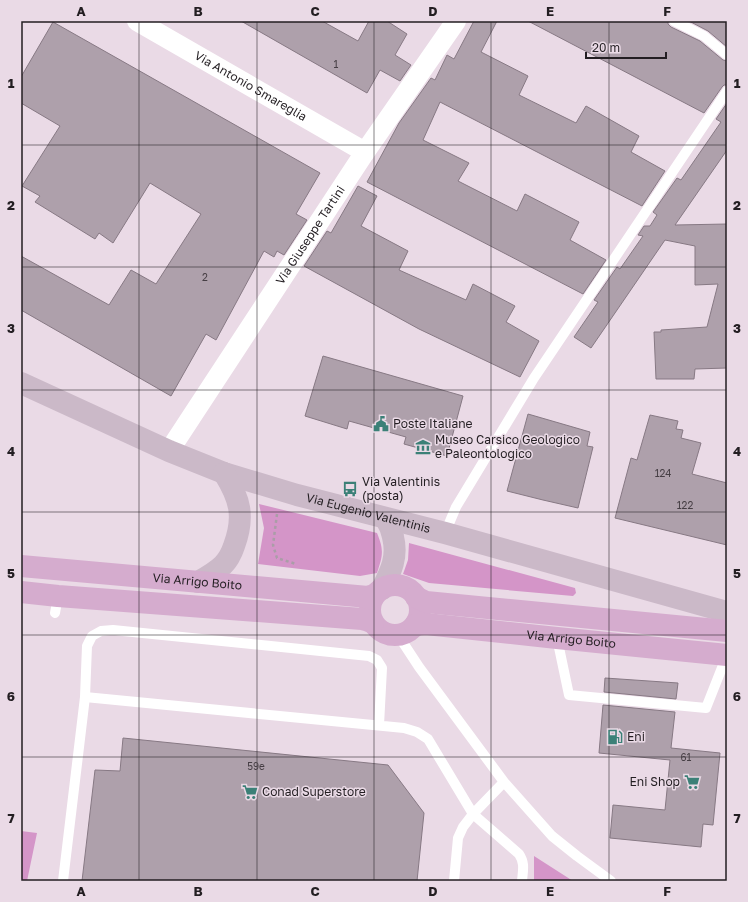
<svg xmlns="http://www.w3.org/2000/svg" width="748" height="902" font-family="'Golos Text',sans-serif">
	<rect width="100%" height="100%" fill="#eadae6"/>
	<!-- green -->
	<path fill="#d495c8" d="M259,504l118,29c7,17 6,22 0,40l-17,3 -102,-12 6,-36z
		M409,543l166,45 1,5 -3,3 -144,-13 -26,-9 5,-14z
		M21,831l16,2 -10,48h-6z
		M534,856l39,25h-32l-7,-1z"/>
	<!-- building -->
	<path fill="#aea0ab" stroke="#877984" d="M241,21h81l36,20 11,-20h18l20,13 -12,21 16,10 -11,16 -20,-11 -13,23z
		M474,21h23l-16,31 47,24 -9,19 57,28 10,-17 53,30 -8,16 34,19 -23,35 -202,-104 -17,38 46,23 -11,18 59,30 8,-17 54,28 -9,18 36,20 -23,34 -216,-112 32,-59 32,-45 4,2 12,-25 7,4z
		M528,21h140v3l3,3 29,14 23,19 4,1v24h-3l-2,2 -18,26z
		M689,21h38v26l-19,-16z
		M53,22l267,151 -24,41 11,6 -23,35 -7,-4 -3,6 -10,-6 -48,89 -10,-6 -35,62 -150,-86v-54l88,49 22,-35 25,14 45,-70 -51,-31 -37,60 -14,-10 -4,6 -60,-37 5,-6 -18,-10 38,-60 -39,-23v-26z
		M727,103v47l-52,75 52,-1v144l-32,1 -1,10h-38l-2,-47h7v-2l46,-3 11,-43 -23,1v-39l-30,-6 -74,108 -17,-11 24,-35 -4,-2 23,-33 3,2 23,-33 -5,-1 6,-9h6l7,-11 -4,-3 24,-34 4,2 40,-58 -5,-3z
		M358,186l19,10 -16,30 47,25 -9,19 67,30 7,-16 42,22 -9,16 33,19 -19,36 -101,-48 -115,-63 23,-35 4,2z
		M323,356l140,40 -16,60 -43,-12 2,-7 -57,-16 -2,8 -42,-13z
		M528,414l62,18 -3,14 6,1 -15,61 -35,-8 -36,-9z
		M650,415l28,6 -2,8 7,1 -2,8 20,5 -9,31 35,9v62l-112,-27 16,-60 6,2z
		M605,678l73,5 -2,16 -72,-7z
		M603,705l72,7 -4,36 49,5 -7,72 -10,-1 -2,23 -91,-9 3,-33 52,5 5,-50 -71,-7z
		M123,738l265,27 36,48 -7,68h-335l13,-111 25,1z"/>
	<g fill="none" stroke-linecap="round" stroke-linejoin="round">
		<!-- path -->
		<path stroke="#aa9da7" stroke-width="2.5" stroke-dasharray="3 3" stroke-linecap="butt" d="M277,514l-4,31 4,13 19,6"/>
		<!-- lane -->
		<path stroke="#fff" stroke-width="10" d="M674,21l30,15 23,19
			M445,533l11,-26 78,-129 193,-287
			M55,613l3,-17
			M398,635l21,32 85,115 48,54 25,20 34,25
			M557,638l12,57 137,13 21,-53
			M85,697l2,-51 5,-10 9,-5 12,-1 256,26 8,4 5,8 -3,57
			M63,881l22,-184 319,31 13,4 11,7 45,75 31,-32
			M454,881l4,-43 5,-11 10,-13 46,40c6,9 4,16 3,27"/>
		<!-- street -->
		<g stroke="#fff" stroke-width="20">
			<path id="s1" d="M137,21l228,131"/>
			<path id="s2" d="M169,451l196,-299 91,-131"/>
		</g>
		<!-- secondary -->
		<g stroke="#cbb9c8" stroke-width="22">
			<path id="s3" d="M21,383l148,68 55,22 73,22 148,38 282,79"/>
			<path d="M198,582c9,-5 18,-10 25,-17 5,-5 9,-13 11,-19 11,-30 6,-47 -10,-73"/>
			<path d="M382,589c9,-18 16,-32 11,-52 -1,-6 -4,-13 -7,-18"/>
		</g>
		<!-- primary -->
		<g stroke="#d5acce" stroke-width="22">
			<path id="s4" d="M21,566l347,31 6,-2"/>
			<circle cx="395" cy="610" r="25"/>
			<path d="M21,592l37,4 304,23 4,1 7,3"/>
			<path d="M416,597l10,5 301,29"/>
			<path id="s5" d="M415,625l11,-1 131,14 170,17"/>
		</g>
	</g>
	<!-- grid -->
	<path fill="none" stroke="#231e22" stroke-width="1" stroke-opacity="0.55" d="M139,21v860M257,21v860M374,21v860M491,21v860M609,21v860M21,145h706M21,267h706M21,390h706M21,512h706M21,635h706M21,757h706"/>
	<!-- icons -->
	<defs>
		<symbol id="civic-bare" viewBox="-9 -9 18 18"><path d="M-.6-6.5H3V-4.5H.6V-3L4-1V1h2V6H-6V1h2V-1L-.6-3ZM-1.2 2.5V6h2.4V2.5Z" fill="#3b8077" stroke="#eadae6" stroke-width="2.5" paint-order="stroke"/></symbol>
		<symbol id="museum-bare" viewBox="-9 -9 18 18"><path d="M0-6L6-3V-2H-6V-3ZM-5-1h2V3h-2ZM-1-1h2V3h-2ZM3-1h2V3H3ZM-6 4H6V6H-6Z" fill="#3b8077" stroke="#eadae6" stroke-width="2.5" paint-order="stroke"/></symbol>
		<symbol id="bus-bare" viewBox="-9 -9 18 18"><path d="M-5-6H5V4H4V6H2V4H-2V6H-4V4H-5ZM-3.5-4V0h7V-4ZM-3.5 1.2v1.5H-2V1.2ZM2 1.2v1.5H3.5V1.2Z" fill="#3b8077" stroke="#eadae6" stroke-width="2.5" paint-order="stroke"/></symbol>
		<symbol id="fuel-bare" viewBox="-9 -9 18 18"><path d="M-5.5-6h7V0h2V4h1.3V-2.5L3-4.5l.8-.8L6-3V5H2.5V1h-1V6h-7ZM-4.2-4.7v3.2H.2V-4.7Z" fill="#3b8077" stroke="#eadae6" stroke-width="2.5" paint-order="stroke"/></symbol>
		<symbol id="supermarket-bare" viewBox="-9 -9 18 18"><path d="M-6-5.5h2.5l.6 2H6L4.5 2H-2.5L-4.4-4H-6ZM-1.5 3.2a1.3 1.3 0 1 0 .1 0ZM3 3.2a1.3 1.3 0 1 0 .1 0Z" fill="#3b8077" stroke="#eadae6" stroke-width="2.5" paint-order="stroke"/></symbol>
	</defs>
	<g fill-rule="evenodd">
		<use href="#civic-bare" x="370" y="413" width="22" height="22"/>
		<use href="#museum-bare" x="412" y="436" width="22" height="22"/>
		<use href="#bus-bare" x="339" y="478" width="22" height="22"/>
		<use href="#fuel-bare" x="604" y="726" width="22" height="22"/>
		<use href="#supermarket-bare" x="681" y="771" width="22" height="22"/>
		<use href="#supermarket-bare" x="239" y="781" width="22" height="22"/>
	</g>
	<g text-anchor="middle" stroke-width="3" stroke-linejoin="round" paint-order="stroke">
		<!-- number labels -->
		<g font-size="10" fill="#463e44">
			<text x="336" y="68">1</text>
			<text x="205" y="281">2</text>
			<text x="663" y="477">124</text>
			<text x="685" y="509">122</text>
			<text x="686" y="761">61</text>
			<text x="256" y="770">59e</text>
		</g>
		<!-- street labels -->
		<g font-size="12" fill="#231e22" stroke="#eadae6">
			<text dy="4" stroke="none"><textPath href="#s1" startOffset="131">Via Antonio Smareglia</textPath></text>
			<text dy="4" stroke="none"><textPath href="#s2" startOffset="258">Via Giuseppe Tartini</textPath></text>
			<text dy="4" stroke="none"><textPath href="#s3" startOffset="372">Via Eugenio Valentinis</textPath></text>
			<text dy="4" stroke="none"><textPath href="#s4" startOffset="177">Via Arrigo Boito</textPath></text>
			<text dy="4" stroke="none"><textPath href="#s5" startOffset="157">Via Arrigo Boito</textPath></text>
		</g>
		<!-- poi labels -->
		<g font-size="12" fill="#231e22" stroke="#eadae6" text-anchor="start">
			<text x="393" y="428">Poste Italiane</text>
			<text x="435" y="444">Museo Carsico Geologico<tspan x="435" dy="14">e Paleontologico</tspan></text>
			<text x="362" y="486">Via Valentinis<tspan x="362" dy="14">(posta)</tspan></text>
			<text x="627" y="741">Eni</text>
			<text x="680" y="786" text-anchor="end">Eni Shop</text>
			<text x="262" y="796">Conad Superstore</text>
		</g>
	</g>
	<!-- border -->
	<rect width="748" height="902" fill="none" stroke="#eadae6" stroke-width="44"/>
	<!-- scale -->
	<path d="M586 52v6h80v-6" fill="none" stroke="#231e22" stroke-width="2"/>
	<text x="592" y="52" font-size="12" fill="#231e22" stroke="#eadae6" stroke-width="3" paint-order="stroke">20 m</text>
	<rect x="22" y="22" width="704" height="858" fill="none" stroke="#231e22" stroke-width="1.5"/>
	<g font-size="13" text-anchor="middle" font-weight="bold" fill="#231e22">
		<text x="81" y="16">A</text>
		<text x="198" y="16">B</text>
		<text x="315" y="16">C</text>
		<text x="433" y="16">D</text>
		<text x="550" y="16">E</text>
		<text x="667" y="16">F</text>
		<text x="11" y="88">1</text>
		<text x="737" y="88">1</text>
		<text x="11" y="210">2</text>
		<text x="737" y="210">2</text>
		<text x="11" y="333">3</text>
		<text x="737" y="333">3</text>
		<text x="11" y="456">4</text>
		<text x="737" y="456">4</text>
		<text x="11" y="578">5</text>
		<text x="737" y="578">5</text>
		<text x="11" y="701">6</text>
		<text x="737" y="701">6</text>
		<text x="11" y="823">7</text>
		<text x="737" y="823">7</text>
		<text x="81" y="896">A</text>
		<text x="198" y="896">B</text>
		<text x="315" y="896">C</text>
		<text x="433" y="896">D</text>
		<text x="550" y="896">E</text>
		<text x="667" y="896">F</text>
	</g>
</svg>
